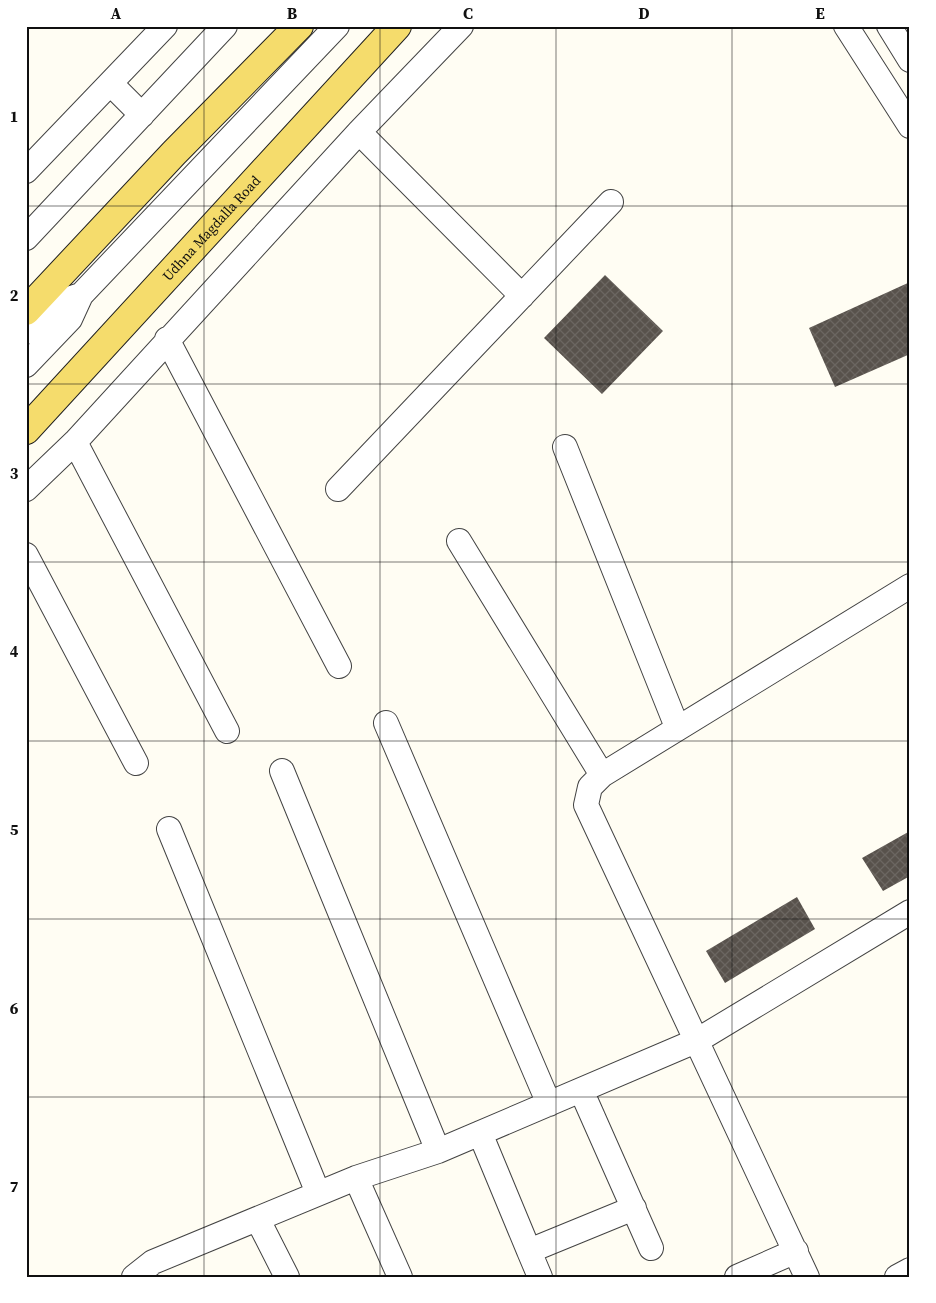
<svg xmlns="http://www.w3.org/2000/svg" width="936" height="1303" font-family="'Source Serif 4',serif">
	<defs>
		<pattern id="building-cross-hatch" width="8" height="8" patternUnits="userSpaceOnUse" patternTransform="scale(1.25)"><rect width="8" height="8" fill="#58524c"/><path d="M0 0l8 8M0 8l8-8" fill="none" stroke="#6b6661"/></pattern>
	</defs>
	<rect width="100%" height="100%" fill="#fffdf3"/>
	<!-- building -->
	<path fill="url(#building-cross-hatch)" d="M605,275l58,56 -61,63 -58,-56z
		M910,282v72l-75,33 -26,-59z
		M910,831v45l-27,15 -21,-33z
		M797,897l18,32 -90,54 -19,-32z"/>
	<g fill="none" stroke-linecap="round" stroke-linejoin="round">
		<defs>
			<path id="minor" d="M846,26l64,100
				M889,26l21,34
				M111,84l31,31
				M359,132l163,164
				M26,171l139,-145
				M26,238l199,-212
				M26,332l26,-28 29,-9
				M167,339l172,327
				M26,365l44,-46 11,-24 256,-269
				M75,442l152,289
				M565,447l112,280
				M26,489l49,-47 284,-310 102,-106
				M338,489l273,-287
				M459,541l143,234
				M26,555l110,208
				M386,723l163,381
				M282,771l156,380
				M169,829l149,364
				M581,1090l70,158
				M480,1133l49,118 105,-43
				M356,1178l44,99
				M258,1220l29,57
				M529,1251l11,26
				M134,1277l19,-15 203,-84 82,-27 260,-111 212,-128
				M737,1277l59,-26
				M807,1277l-221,-472 4,-18 12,-12 308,-189
				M897,1277l13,-7"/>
			<g id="major">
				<path d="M26,311l148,-158 125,-127"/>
				<path id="s1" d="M26,430l371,-404"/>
			</g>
		</defs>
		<!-- minor casing -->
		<use href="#minor" stroke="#434343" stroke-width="26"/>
		<!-- major casing -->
		<use href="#major" stroke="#212121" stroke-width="30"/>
		<!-- minor -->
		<use href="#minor" stroke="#fff" stroke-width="24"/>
		<!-- major -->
		<use href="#major" stroke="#f5dc6c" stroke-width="28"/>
	</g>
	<!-- grid -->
	<path fill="none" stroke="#101010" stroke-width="1" stroke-opacity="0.55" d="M204,26v1251M380,26v1251M556,26v1251M732,26v1251M26,206h884M26,384h884M26,562h884M26,741h884M26,919h884M26,1097h884"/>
	<g text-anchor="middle" stroke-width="5" stroke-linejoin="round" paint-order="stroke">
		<!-- street labels -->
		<g font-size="14" fill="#101010" stroke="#fff">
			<text dy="5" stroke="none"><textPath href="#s1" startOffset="274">Udhna Magdalla Road</textPath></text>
		</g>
	</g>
	<!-- border -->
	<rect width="936" height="1303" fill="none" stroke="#ffffff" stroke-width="55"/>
	<rect x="28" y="28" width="880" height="1248" fill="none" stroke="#101010" stroke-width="2"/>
	<g font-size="16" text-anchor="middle" font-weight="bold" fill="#101010">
		<text x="116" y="19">A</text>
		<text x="292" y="19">B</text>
		<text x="468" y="19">C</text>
		<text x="644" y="19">D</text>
		<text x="820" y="19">E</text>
		<text x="14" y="122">1</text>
		<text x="14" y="301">2</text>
		<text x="14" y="479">3</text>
		<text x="14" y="657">4</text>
		<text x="14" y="835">5</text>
		<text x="14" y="1014">6</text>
		<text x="14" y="1192">7</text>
	</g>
</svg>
